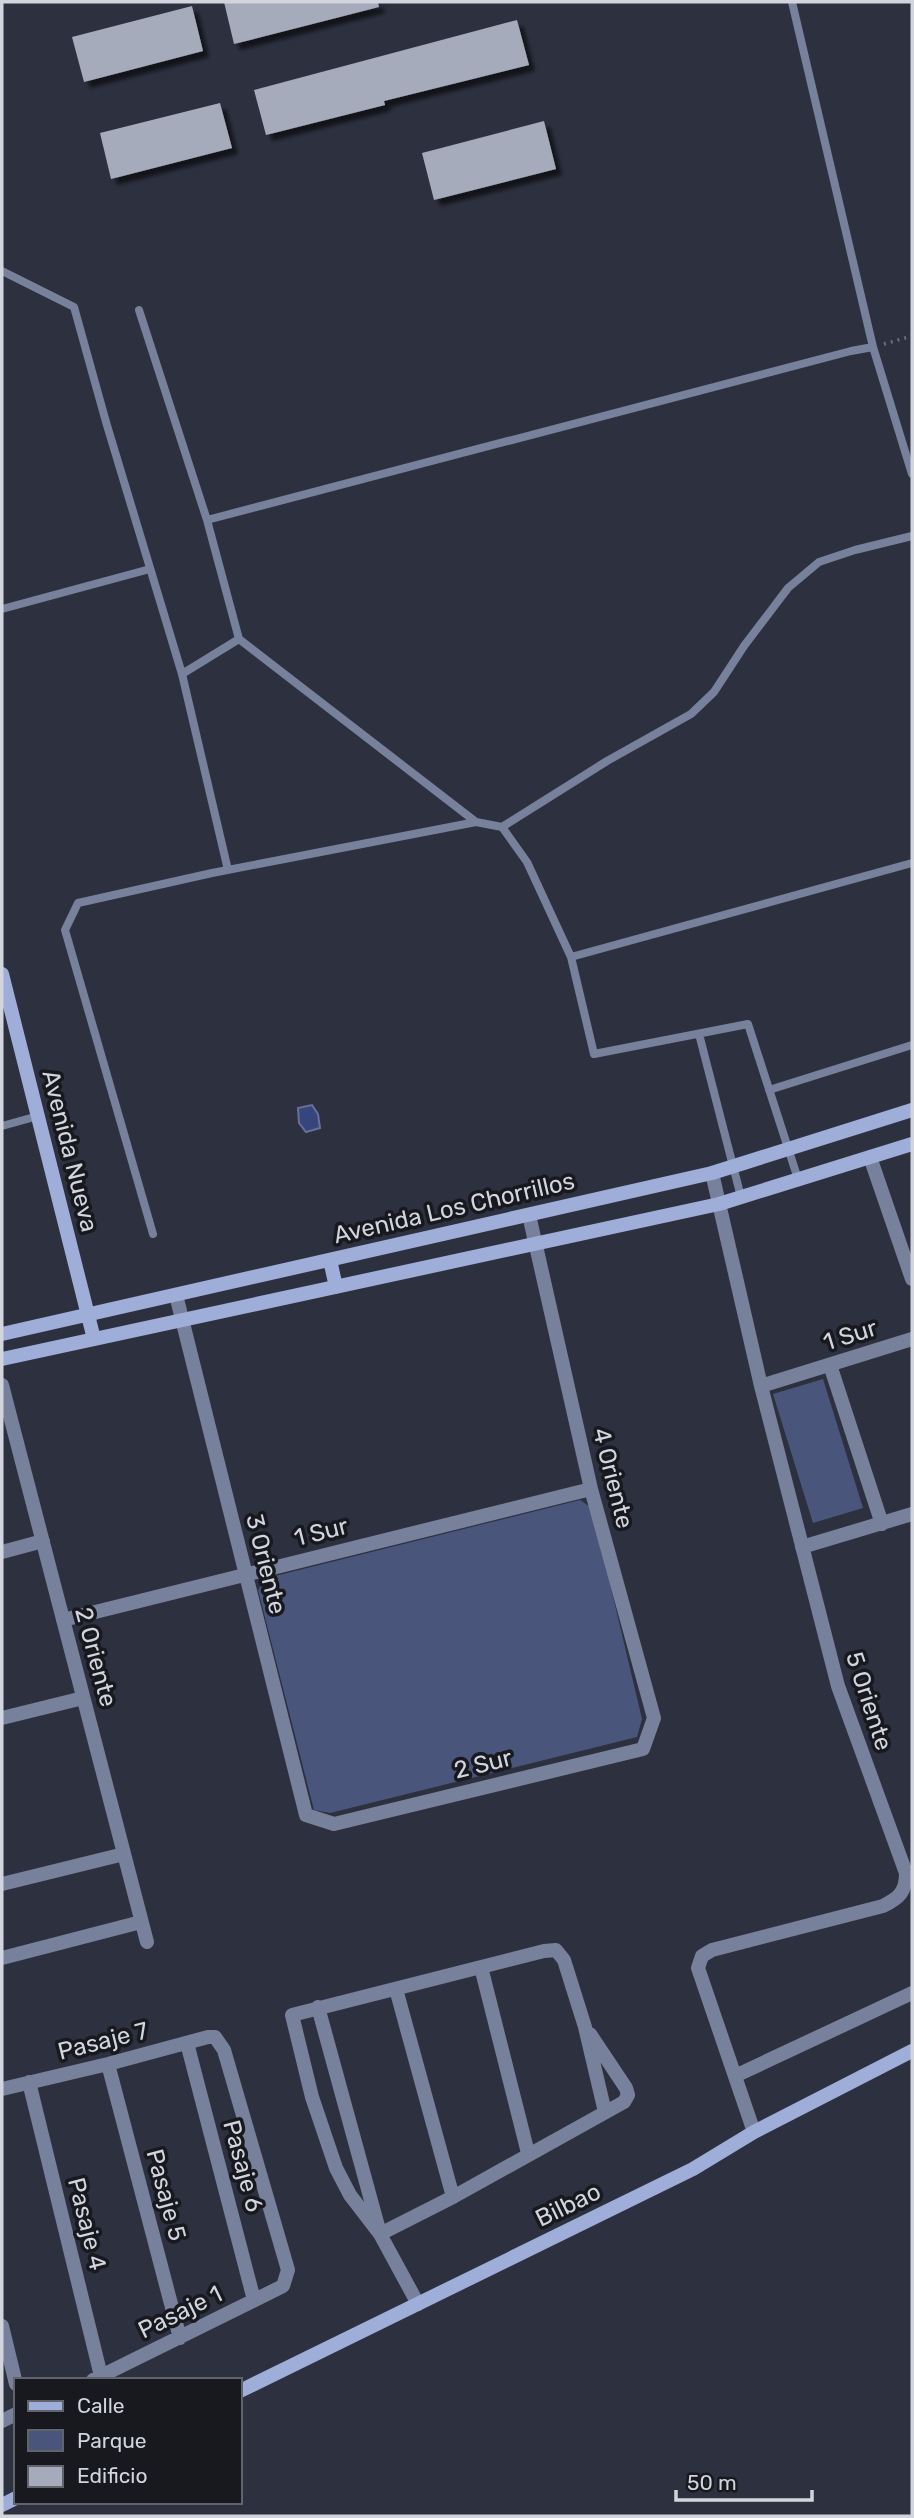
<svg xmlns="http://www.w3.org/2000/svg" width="914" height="2518" font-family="Rubik,sans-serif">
	<defs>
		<filter id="shadow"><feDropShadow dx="6" dy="6" stdDeviation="2" flood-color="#0009"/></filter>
	</defs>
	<rect width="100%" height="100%" fill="#2d313f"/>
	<!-- green -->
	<path fill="#49557a" d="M823,1379l40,129 -50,15 -40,-129z
		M580,1500l12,8 50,211 -5,18 -307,76 -16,-3 -56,-220 9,-12z"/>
	<!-- water -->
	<path fill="#37457d" stroke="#66709a" stroke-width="2" d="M312,1105l6,9 2,14 -14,4 -7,-9 -1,-15z"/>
	<!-- building -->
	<path fill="#a5abbb" filter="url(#shadow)" d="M224,2h154l1,5 -145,37z
		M192,6l11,45 -119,31 -12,-45z
		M517,20l12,45 -145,36 1,4 -119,30 -12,-45z
		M220,103l12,45 -121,31 -11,-46z
		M544,121l12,48 -122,31 -12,-47z"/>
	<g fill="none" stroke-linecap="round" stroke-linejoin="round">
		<!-- path -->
		<path stroke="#6b6f7a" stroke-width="3.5" stroke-dasharray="2 5" stroke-linecap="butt" d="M884,344l28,-8"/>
		<!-- lane -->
		<path stroke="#78819c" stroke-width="8" d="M792,2l81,345
			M2,271l72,36 32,115 76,252 46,196
			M139,310l68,210 32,119 -57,35
			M207,520l644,-169 22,-4 39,127
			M2,609l148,-40
			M239,639l237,183
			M502,827l105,-66 84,-47 23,-22 30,-46 44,-58 31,-26 36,-12 57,-14
			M571,957l23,97 154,-30 50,155
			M699,1034l42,163
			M769,1090l143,-45
			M2,1126l36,-10
			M153,1234l-88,-304 13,-27 134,-30 264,-51 26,5 25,35 44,95 341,-94"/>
		<!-- street -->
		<path stroke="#78819c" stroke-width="14" d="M870,1157l42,122
			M712,1173l49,213 77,300 68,187c0,19 -7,25 -23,33l-171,44 -10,6 -4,12 56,164
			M176,1295l130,520 28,9 309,-75 11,-31 -63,-229 -62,-274
			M830,1365l52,159
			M2,1385l145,557
			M761,1386l151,-47
			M802,1547l110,-33
			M2,1552l41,-11
			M63,1620l528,-131
			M2,1718l81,-20
			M2,1884l122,-30
			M2,1958l139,-36
			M481,1967l47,186
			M396,1989l57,208
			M318,2007l60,219
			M187,2043l67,257
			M108,2064l72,274
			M735,2076l177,-83
			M29,2082l72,294
			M2,2089l106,-25 100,-27h7l9,13 64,220 -5,16 -190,94
			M380,2234l73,-37 171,-95 4,-7 -2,-7 -36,-54
			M418,2304l-38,-70 -30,-39 -14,-27 -24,-71 -20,-82 252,-64 12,-1 8,10 21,67 20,85
			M2,2326l14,58
			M2,2421l14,-7"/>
		<!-- secondary -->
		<path stroke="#9fadd9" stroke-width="14" d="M2,974l92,365
			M330,1260l6,27
			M2,1334l710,-161 200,-63
			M2,1359l717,-155 193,-60
			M240,2391l453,-222 61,-37 158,-81
			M2,2505l14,-7"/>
	</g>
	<g text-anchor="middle" stroke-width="7" stroke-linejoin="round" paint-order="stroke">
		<!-- street labels -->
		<g font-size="24" fill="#d2d5dd" stroke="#17191f">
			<text transform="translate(70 1151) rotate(76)" y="8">Avenida Nueva</text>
			<text transform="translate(454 1208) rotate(-13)" y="8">Avenida Los Chorrillos</text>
			<text transform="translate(850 1335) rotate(-17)" y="8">1 Sur</text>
			<text transform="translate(613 1478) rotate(76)" y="8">4 Oriente</text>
			<text transform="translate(321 1532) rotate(-14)" y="8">1 Sur</text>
			<text transform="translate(266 1564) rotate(76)" y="8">3 Oriente</text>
			<text transform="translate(96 1657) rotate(75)" y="8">2 Oriente</text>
			<text transform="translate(869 1701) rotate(72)" y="8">5 Oriente</text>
			<text transform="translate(483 1764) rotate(-14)" y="8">2 Sur</text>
			<text transform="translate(103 2041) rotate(-14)" y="8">Pasaje 7</text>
			<text transform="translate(243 2166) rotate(75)" y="8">Pasaje 6</text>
			<text transform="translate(166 2195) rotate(75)" y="8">Pasaje 5</text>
			<text transform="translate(568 2205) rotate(-26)" y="8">Bilbao</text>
			<text transform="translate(87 2224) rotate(76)" y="8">Pasaje 4</text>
			<text transform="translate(180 2312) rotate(-26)" y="8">Pasaje 1</text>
		</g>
	</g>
	<!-- border -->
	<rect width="914" height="2518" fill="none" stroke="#d2d5dd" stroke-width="7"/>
	<!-- legend -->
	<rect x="14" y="2378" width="228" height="126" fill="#17191f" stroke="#62646b" stroke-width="2"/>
	<rect x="28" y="2401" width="35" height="10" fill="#9fadd9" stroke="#62646b" stroke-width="2"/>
	<text x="77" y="2413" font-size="21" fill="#d2d5dd">Calle</text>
	<rect x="28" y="2430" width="35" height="21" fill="#49557a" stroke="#62646b" stroke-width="2"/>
	<text x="77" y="2448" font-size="21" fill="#d2d5dd">Parque</text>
	<rect x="28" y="2466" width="35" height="21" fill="#a5abbb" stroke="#62646b" stroke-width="2"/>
	<text x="77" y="2483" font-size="21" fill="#d2d5dd">Edificio</text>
	<!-- scale -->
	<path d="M676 2490v10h136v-10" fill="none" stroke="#d2d5dd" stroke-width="3.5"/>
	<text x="687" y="2490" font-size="21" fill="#d2d5dd" stroke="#17191f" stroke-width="5" paint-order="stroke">50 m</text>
</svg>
